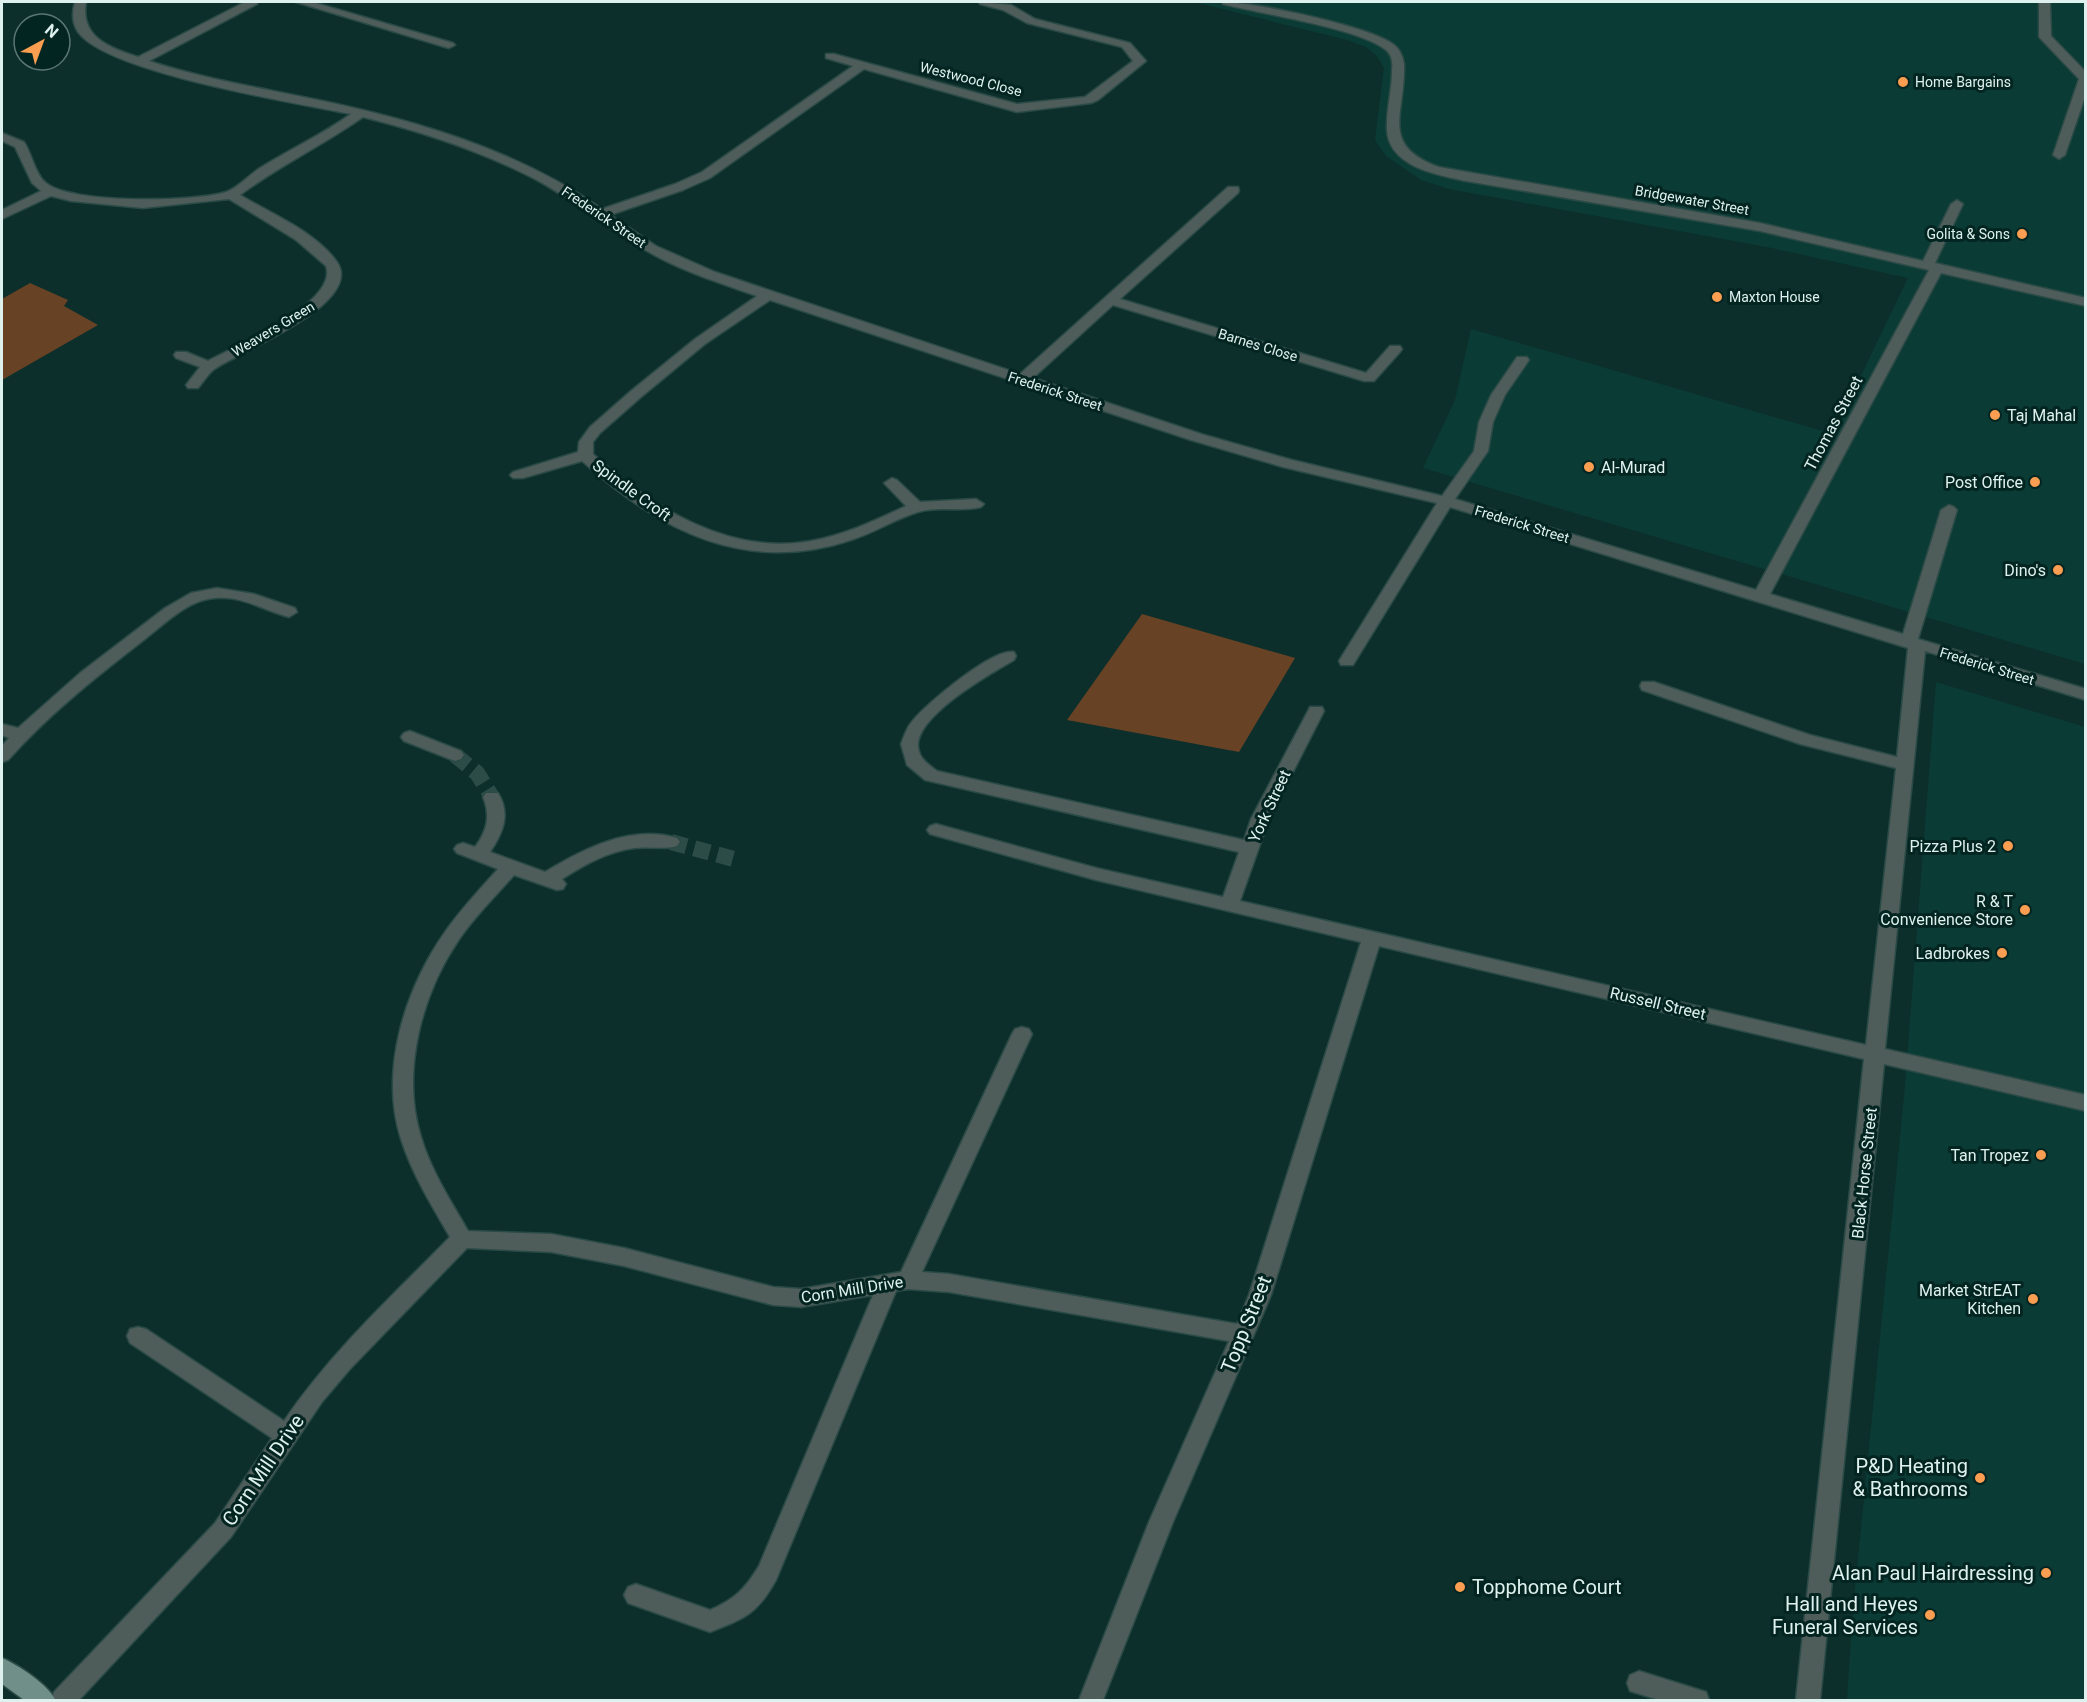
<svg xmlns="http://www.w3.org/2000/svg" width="2087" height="1702" font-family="Roboto,sans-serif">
	<rect width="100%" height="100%" fill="#0d2f2b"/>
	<!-- built -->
	<path fill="#0b3b35" d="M1194,2h891v662l-662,-196 32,-68 16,-71 362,105 75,-156 -141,-31 -318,-58 -28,-9 -35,-24 -11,-16 9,-72 -8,-13 -10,-8 -19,-7z
		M1936,682l149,45v973h-238l6,-91 52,-523z"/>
	<!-- green -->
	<path fill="#674225" d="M30,283l38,17 -4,6 34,19 -96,55v-81z
		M1142,614l153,44 -56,94 -172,-32z"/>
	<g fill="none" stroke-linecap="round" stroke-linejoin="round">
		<!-- minor-tunnel -->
		<path stroke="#2c4c48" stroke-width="16" stroke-dasharray="16 8" stroke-linecap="butt" d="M455,755l22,18 15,24
			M671,842l63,17"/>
		<defs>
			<path id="minor" d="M75,2h11c-6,35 23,46 52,55l107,-55h13l-1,2 -108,57c55,18 112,27 169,39 100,21 199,50 284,109l73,-25 27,-12 151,-106 -27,-8v-4h8l183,50 68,-7 48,-36 -11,-14 -95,-24 -24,-13 -23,-6 -1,-2 32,3 24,14 95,24 16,18 -48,39 -7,3 -74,9 -153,-43 -154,109 -27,12 -73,25 46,31 59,26 305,102 208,-187h10l1,3 -1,3 -118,106 246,74 24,-27h10l2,3 -2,3 -26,29h-10l-251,-76 -80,73 168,56 91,26 150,36 32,-45 5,-29 12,-27 26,-38h10l2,3 -24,35 -12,27 -5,29 -33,48 301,91 173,-320 -169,-39 -294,-50c-28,-6 -77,-14 -79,-51 -1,-20 5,-39 5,-59 1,-8 0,-16 -6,-21 -27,-22 -125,-36 -163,-46l-1,-2c32,0 146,24 171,42 7,5 10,13 11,20 2,49 -26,81 35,103l321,56 163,38 28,-57 6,-4 6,4 -28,59 151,35v8l-145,-33 -171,321 133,40 38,-124 8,-5 5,2 3,3 -39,129 168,50v11l-161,-49 -40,398 201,46v16l-202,-47 -64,636h-24l68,-641 -485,-113 -108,349 -98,227 -70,178h-24l70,-178 80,-181 -280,-49 -41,-3 -12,2 -120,289c-19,34 -30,38 -66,52l-82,-29 -4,-8 4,-8 8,-3 74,26c25,-11 35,-21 49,-44l114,-271 -72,12 -28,-2 -149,-39 -73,-14 -84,-4 -117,121 -28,33 -91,135 -152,163h-28l3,-8 161,-169 57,-85 -142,-95 -3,-7 3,-7 8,-2 8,2 138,92c47,-69 108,-125 166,-184 -18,-31 -38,-63 -49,-98 -22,-69 4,-150 44,-207 16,-23 35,-43 53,-63l-41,-16 -3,-4 3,-4 6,-2 12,4c12,-16 16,-31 8,-50l3,-4h12c13,21 5,40 -8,59l55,20c38,-23 86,-48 132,-34l3,4 -3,4c-13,4 -28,0 -42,2 -27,3 -51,17 -73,31l4,5 -3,5 -6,1 -43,-15c-19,22 -40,42 -56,66 -37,55 -57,132 -37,196 10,34 30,64 47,94l83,3 73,14 149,39 28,2 100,-17 111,-238 3,-5 7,-2 7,2 3,5 -110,238 27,2 288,50 12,-29 112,-353 -265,-62 -166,-46 -3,-4 3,-4 6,-2 160,44 127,29 16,-45 -314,-72 -18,-15 -6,-21c3,-7 5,-15 10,-21 13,-18 83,-76 103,-71l2,4 -2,4c-24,14 -97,55 -96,86 1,13 10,18 19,25l307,69 7,-21 57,-108 2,-4h12l2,4 -55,108 -29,82 626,144 30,-277 -96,-24 -158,-54 -2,-4 2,-4h12l156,53 87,22 11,-109 -458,-141 -97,158h-12l-2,-4 98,-158 -154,-36 -92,-27 -421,-140 -65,44 -64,53 -41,36 -7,9v12c58,53 136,102 218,87 34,-6 65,-21 95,-35l-22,-23 8,-5 5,2 23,22 56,-3 8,5 -3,3c-20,5 -43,-1 -63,5 -23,7 -44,21 -67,28 -104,35 -192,-9 -269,-79l-59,17h-10l-3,-3 3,-3 65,-20 1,-10 11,-15 41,-36 64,-52 62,-43c-37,-13 -76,-25 -110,-45 -42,-23 -77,-55 -120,-76 -52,-26 -108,-44 -164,-58 -40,28 -84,49 -123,78 31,19 75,36 97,67 28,41 -97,90 -121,106 -7,4 -12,13 -18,20h-10l-2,-3 14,-18 -24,-9 -2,-3 2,-3h10l22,9c27,-15 131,-58 118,-95l-30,-26 -67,-41 -86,9 -72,-7 -20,-5 -49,23v-9l39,-19 -9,-8 -17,-36 -13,-6v-8l22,9c8,12 11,32 22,41 24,21 149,19 180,9 12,-4 23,-17 34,-24 31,-19 61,-33 91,-54 -54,-11 -244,-41 -273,-82 -6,-9 -6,-20 -3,-30z
				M296,2h16l141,41 2,2 -6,3 -4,-1z
				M2039,2h11l1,34 35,36v22l-21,61 -6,4 -6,-4 26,-76 -40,-42z
				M217,588l37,6 41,14 2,4 -8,5c-25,-6 -47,-22 -74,-19 -28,2 -50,26 -70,41 -49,38 -96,75 -137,121l-6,2v-16l7,-8 -7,-3v-11l16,4 62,-55 85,-65 26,-15z
				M410,731l51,20 3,4 -3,4 -6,2 -51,-20 -3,-4 3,-4z
				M1639,1671l67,21 3,8h-50l-29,-9 -3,-8 3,-8z"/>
			<path id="major" d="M2,1658c15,6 48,28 53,42h-31l-22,-16z"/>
		</defs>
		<!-- minor casing -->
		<use href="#minor" stroke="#2a4a46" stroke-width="3"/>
		<!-- major casing -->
		<use href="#major" stroke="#2a4a46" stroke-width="3"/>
		<!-- minor -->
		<use href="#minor" fill="#4e5c5a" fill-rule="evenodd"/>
		<!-- major -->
		<use href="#major" fill="#718f89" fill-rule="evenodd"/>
	</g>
	<!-- markers -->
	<g fill="#fb9e51" stroke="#022521" stroke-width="2">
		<circle cx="1903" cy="82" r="6"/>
		<circle cx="2022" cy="234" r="6"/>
		<circle cx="1717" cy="297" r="6"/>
		<circle cx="1995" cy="415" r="6"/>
		<circle cx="1589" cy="467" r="6"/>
		<circle cx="2035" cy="482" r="6"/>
		<circle cx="2058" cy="570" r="6"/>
		<circle cx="2008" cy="846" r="6"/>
		<circle cx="2025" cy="910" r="6"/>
		<circle cx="2002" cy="953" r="6"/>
		<circle cx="2041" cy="1155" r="6"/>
		<circle cx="2033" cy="1299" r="6"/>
		<circle cx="1980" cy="1478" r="6"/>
		<circle cx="2046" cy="1573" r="6"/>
		<circle cx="1460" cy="1587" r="6"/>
		<circle cx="1930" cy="1615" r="6"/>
	</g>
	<g text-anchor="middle" stroke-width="6" stroke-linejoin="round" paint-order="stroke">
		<!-- far-street labels -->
		<g font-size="14" fill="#dff1ee" stroke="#022521">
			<text transform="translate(971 79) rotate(14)" y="5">Westwood Close</text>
			<text transform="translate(1692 200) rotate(10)" y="5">Bridgewater Street</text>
			<text transform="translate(604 217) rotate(34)" y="5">Frederick Street</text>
			<text transform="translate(273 329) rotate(-31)" y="5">Weavers Green</text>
			<text transform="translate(1258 345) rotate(17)" y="5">Barnes Close</text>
			<text transform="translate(1055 391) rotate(18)" y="5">Frederick Street</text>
			<text transform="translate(1522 524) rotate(17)" y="5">Frederick Street</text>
			<text transform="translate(1987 666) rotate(17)" y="5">Frederick Street</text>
		</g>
		<!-- far-poi labels -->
		<g font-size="14" fill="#dff1ee" stroke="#022521" text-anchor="start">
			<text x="1915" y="87">Home Bargains</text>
			<text x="2010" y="239" text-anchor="end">Golita &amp; Sons</text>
			<text x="1729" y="302">Maxton House</text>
		</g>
		<!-- poi labels -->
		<g font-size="16" fill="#dff1ee" stroke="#022521" text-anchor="end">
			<text x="2007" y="421" text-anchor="start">Taj Mahal</text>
			<text x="1601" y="473" text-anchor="start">Al-Murad</text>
			<text x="2023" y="488">Post Office</text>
			<text x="2046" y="576">Dino's</text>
			<text x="1996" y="852">Pizza Plus 2</text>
			<text x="2013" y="907">R &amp; T<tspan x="2013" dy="18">Convenience Store</tspan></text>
			<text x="1990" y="959">Ladbrokes</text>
			<text x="2029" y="1161">Tan Tropez</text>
			<text x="2021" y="1296">Market StrEAT<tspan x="2021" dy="18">Kitchen</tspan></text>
		</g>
		<!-- street labels -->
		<g font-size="16" fill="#dff1ee" stroke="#022521">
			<text transform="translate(1833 423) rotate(-62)" y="6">Thomas Street</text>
			<text transform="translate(632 490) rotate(36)" y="6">Spindle Croft</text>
			<text transform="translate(1269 806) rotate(-65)" y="6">York Street</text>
			<text transform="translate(1658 1003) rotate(13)" y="6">Russell Street</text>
			<text transform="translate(1864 1173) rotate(-84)" y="6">Black Horse Street</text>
			<text transform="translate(852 1289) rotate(-9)" y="6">Corn Mill Drive</text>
		</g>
		<!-- near-street labels -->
		<g font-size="20" fill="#dff1ee" stroke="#022521">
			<text transform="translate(1246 1324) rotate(-68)" y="7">Topp Street</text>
			<text transform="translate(263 1470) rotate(-56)" y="7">Corn Mill Drive</text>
		</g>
		<!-- near-poi labels -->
		<g font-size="20" fill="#dff1ee" stroke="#022521" text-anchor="end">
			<text x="1968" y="1473">P&amp;D Heating<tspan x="1968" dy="23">&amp; Bathrooms</tspan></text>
			<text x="2034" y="1580">Alan Paul Hairdressing</text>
			<text x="1472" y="1594" text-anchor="start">Topphome Court</text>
			<text x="1918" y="1611">Hall and Heyes<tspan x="1918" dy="23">Funeral Services</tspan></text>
		</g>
	</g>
	<!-- border -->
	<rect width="2087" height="1702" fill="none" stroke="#dff1ee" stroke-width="6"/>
	<!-- north arrow -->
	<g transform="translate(42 42) rotate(41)"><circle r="28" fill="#022521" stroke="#5a7773" stroke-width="1.5"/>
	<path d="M0-4.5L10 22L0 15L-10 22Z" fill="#fb9e51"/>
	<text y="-9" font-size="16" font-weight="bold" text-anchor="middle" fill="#dff1ee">N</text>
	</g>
</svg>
